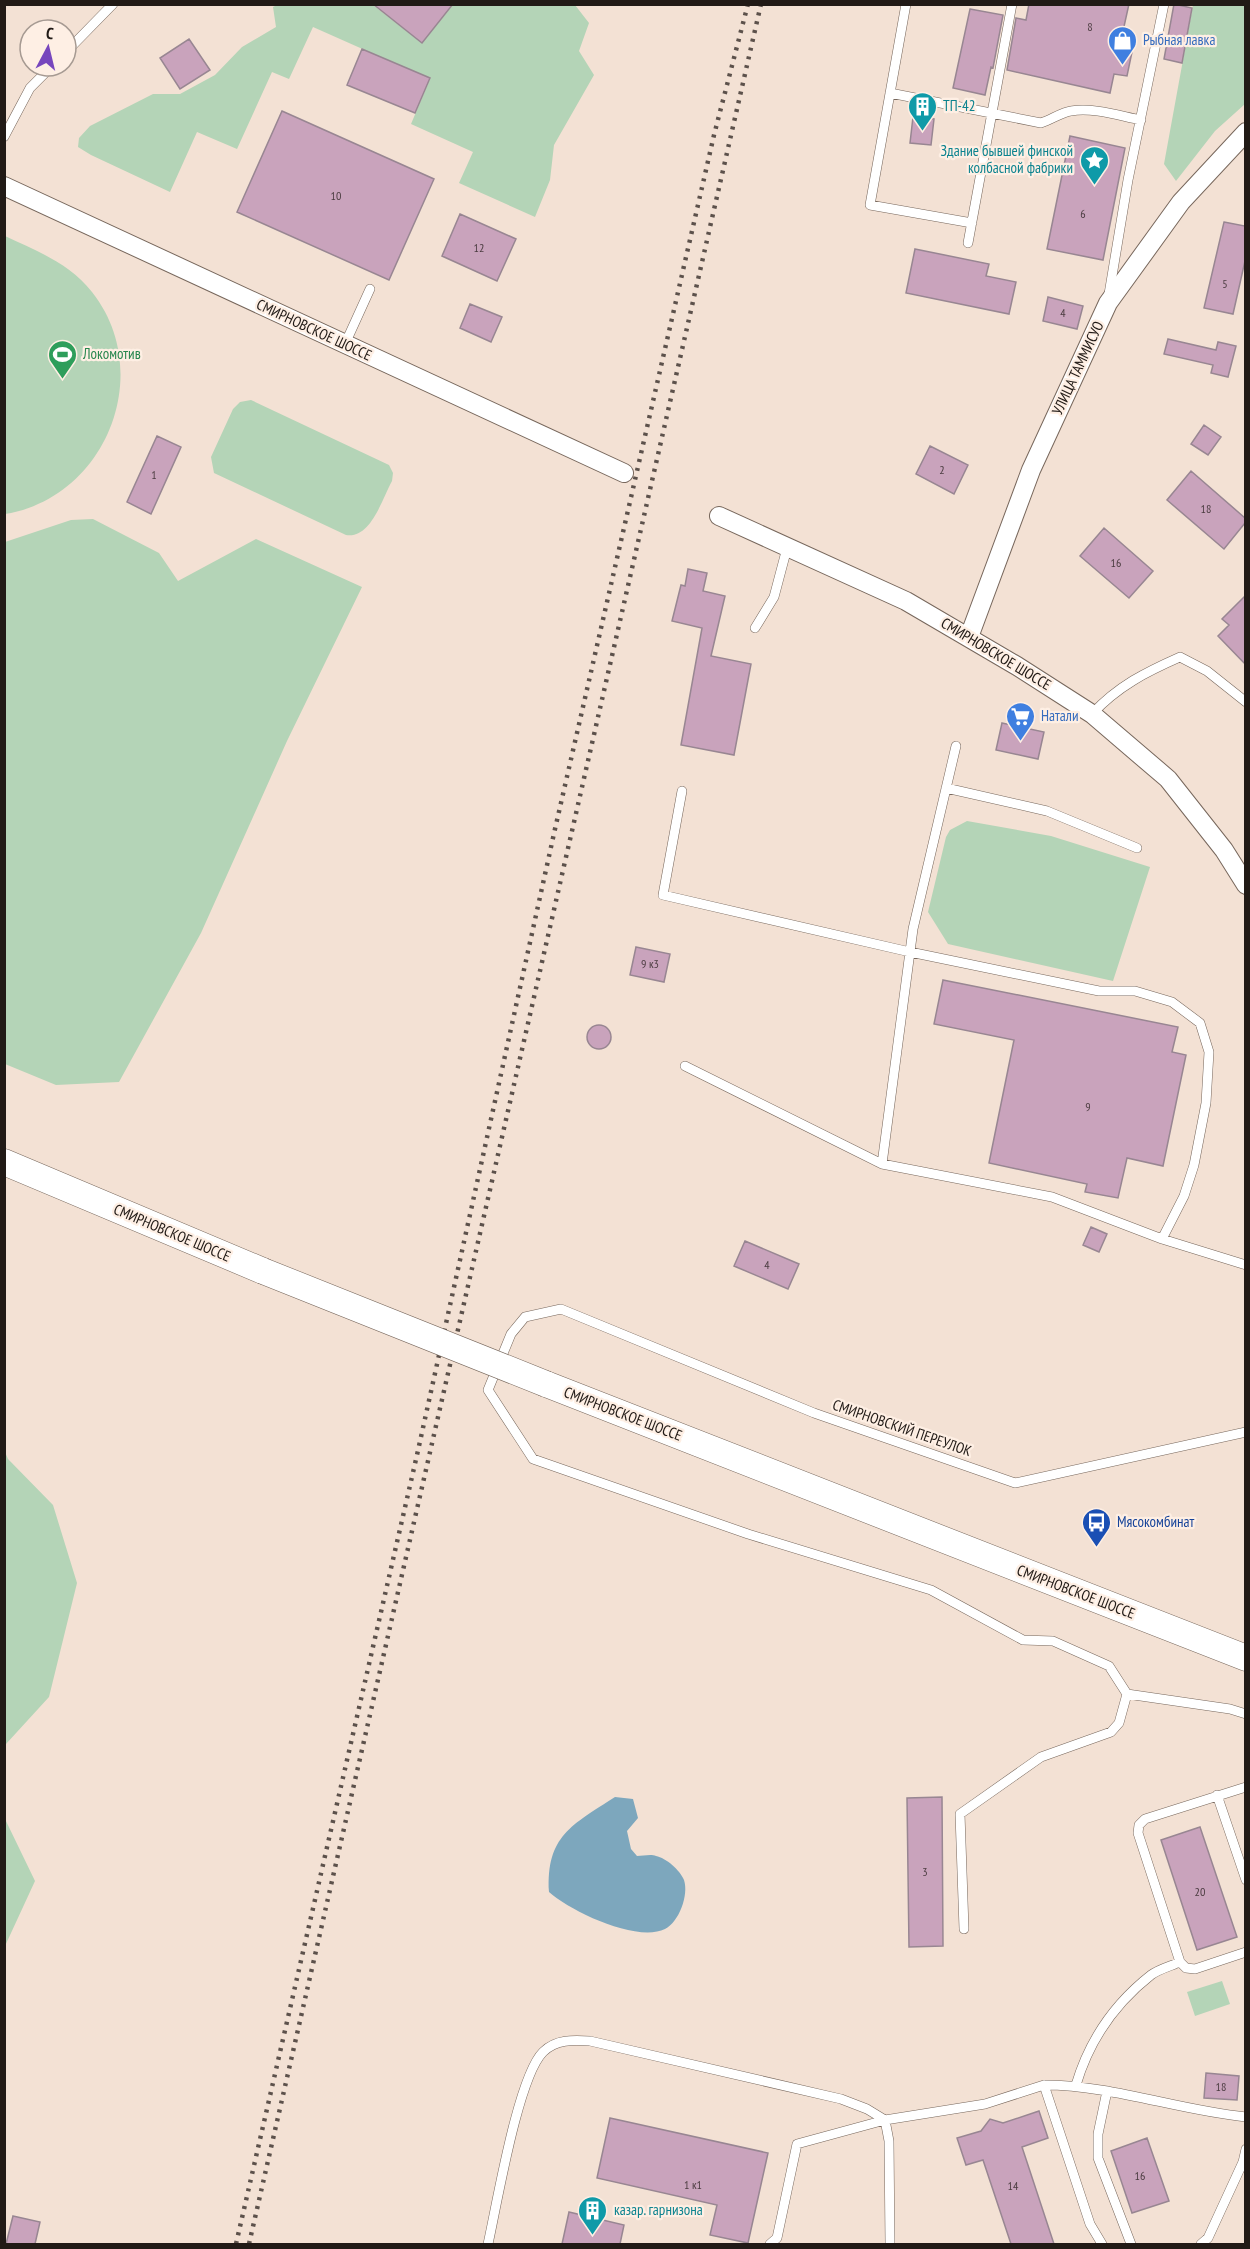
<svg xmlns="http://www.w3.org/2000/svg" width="1250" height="2249" font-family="'PT Sans Narrow',sans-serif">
	<rect width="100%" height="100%" fill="#f3e1d4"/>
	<!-- green -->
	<path fill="#b4d4b7" d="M277,5h96l49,38 31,-38h122l14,18 -10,28 15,24 -40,70 -4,35 -15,37 -76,-34 14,-31 -62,-28 19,-45 -117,-52 -24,52 -17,-7 -35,77 -40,-17 -27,60 -79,-37 -13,-8 1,-9 11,-12 63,-32h27l35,-19 27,-28 34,-20 -3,-20z
		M1193,5h52v99l-30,27 -39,50 -12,-17z
		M5,236c32,15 64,27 87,56 64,81 14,206 -87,222z
		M251,400l138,65 4,8 -1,8c-10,18 -21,58 -46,54l-132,-62 -3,-16 22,-48 7,-7z
		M93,519l66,34 19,28 78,-42 106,48 -75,154 -86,192 -82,149 -63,3 -51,-21v-522l66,-22z
		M967,821l84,15 99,31 -37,114 -165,-37 -20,-32 18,-75 4,-7z
		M5,1452l3,7 45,46 24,78 -28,114 -43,47 -1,13z
		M5,1819l30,62 -30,65h-1z
		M1222,1981l8,23 -35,12 -8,-24z"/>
	<!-- water -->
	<path fill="#7da7bd" d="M615,1797l18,2 5,19 -11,13 4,18 6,7c6,0 14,-2 19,0 10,2 24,14 28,24 5,15 -5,42 -19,49 -28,14 -95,-18 -116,-37 -3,-56 23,-67 66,-95z"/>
	<!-- building -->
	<path fill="#c9a3bc" stroke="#988692" stroke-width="1.5" d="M373,4h80l-31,39z
		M1029,4h100l-10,45 13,3 -5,24 -13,-2 -4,19 -103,-23 9,-52 10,2z
		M1174,4l18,4 -10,55 -18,-4z
		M970,9l33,6 -10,53 -2,-1 -6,28 -32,-7z
		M189,39l21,31 -30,19 -20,-31z
		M362,49l68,29 -15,35 -68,-28z
		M282,111l152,68 -45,101 -152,-68z
		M913,117l21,2 -3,26 -21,-2z
		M1070,136l55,12 -22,112 -56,-11z
		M460,214l56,25 -19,42 -55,-25z
		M1224,222l21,4v35l-12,53 -29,-6z
		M915,249l74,15 -3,12 30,6 -7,32 -103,-21z
		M1048,297l35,9 -6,23 -34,-8z
		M470,304l32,13 -11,25 -31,-14z
		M1168,339l48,11 2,-8 18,4 -8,31 -17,-4 2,-8 -49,-11z
		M1204,425l17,12 -13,18 -17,-11z
		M157,436l24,11 -30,67 -24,-12z
		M930,446l38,19 -14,29 -38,-20z
		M1191,471l54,47v5l-21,26 -57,-49z
		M1104,528l49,43 -24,27 -49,-42z
		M688,569l19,4 -4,18 22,5 -14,60 40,8 -17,91 -53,-10 21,-117 -30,-7 9,-36 4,1z
		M1245,596v68l-27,-28 11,-11 -7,-6z
		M1002,723l42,9 -6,27 -42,-9z
		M636,947l34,7 -6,28 -34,-7z
		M943,980l235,47 -6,25 14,3 -23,111 -36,-8 -9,40 -33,-6 2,-8 -98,-21 25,-123 -80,-16z
		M587 1037a12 12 0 1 1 24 0a12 12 0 1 1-24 0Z
		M1091,1227l16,7 -8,18 -16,-7z
		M745,1241l54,23 -11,25 -54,-23z
		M942,1797l1,149 -34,1 -2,-149z
		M1200,1827l37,110 -40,13 -36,-110z
		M1206,2073l33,3 -2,24 -33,-2z
		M1039,2111l9,27 -26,9 32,97h-43l-28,-84 -17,5 -9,-27 24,-7 9,-12 13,4z
		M610,2118l158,35 -20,90 -38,-8 7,-30 -120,-27z
		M1147,2138l22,63 -37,12 -21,-62z
		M569,2212l55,13 -4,19h-58z
		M13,2216l27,6 -5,22h-29z"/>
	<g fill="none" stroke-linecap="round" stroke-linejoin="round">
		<defs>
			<path id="service" d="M906,4l-36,201 102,18
				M66,52l47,-48
				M890,93l151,30c10,-3 21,-11 30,-12 22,-4 49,5 70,9
				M4,137l26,-49 22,-22
				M968,243l44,-239
				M1109,294l19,-114 36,-176
				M345,344l25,-55
				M755,628l19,-31 13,-49
				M1092,714c26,-28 54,-42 88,-57l27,14 39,31
				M946,788l101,23 90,37
				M682,791l-19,104 247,57 189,39h36l37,11 28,21 9,29 -3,51 -12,62 -10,31 -22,43
				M685,1066l197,98 170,33 110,42 84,26
				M882,1164l31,-235 43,-183
				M1127,1694l-18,-28 -56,-25 -30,-1 -92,-50 -183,-56 -215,-75 -45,-69 23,-56 14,-17 36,-8 253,104 201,70 231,-51
				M1246,1787l-101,32 -6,6 -1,8 42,129 6,6 9,1 51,-17
				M1217,1795l29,85
				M964,1929l-4,-115 81,-57 70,-25 8,-9 8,-29 103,15 16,5
				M1044,2085c68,0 133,25 202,32
				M1076,2085c13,-44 38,-81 75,-110 8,-6 20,-9 29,-13
				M1107,2091l-9,43v24l33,86
				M488,2244c9,-40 30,-167 55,-192 13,-13 30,-12 47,-11l251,58 26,10 18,11 -88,24 -20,94 -7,6
				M890,2244l-1,-103 -4,-21 100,-16 59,-19 46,139 12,20
				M1201,2244l7,-6 35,-76 3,-13"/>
			<path id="minor" d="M4,186l620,287
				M719,516l187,85 111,65 75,48 76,65 56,71 22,35
				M969,637l62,-167 77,-167 73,-101 65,-70"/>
			<path id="secondary" d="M4,1162l259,109
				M546,1384l700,274"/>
		</defs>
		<!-- service casing -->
		<use href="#service" stroke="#77675c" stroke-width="10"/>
		<!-- minor casing -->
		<use href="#minor" stroke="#77675c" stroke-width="20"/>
		<!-- secondary casing -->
		<use href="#secondary" stroke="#77675c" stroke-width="27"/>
		<!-- service -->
		<use href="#service" stroke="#fff" stroke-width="9"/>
		<!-- minor -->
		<use href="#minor" stroke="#fff" stroke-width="18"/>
		<!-- secondary -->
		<use href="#secondary" stroke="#fff" stroke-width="26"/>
		<!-- rail -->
		<path stroke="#5c514b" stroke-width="4.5" stroke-dasharray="3 6" stroke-linecap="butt" d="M236,2244l181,-789 138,-626 159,-694 34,-131
			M249,2244l512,-2240"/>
		<defs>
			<path id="secondary-bridge" d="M263,1271l283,113"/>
		</defs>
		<!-- secondary-bridge casing -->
		<use href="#secondary-bridge" stroke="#77675c" stroke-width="27" stroke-linecap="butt"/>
		<!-- secondary-bridge -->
		<use href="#secondary-bridge" stroke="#fff" stroke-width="26"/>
	</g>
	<!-- icons -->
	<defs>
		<symbol id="shop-pin" viewBox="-11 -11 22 30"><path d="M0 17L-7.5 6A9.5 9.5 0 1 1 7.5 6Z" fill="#3f7fe0" stroke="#feefe4"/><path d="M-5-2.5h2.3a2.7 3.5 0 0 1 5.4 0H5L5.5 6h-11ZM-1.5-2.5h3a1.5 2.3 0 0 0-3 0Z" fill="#fff"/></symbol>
		<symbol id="building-pin" viewBox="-11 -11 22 30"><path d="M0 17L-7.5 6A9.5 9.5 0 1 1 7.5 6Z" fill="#0f9aa8" stroke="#feefe4"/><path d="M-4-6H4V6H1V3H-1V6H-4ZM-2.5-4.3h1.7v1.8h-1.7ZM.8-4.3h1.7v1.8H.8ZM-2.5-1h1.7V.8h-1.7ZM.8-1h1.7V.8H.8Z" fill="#fff"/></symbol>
		<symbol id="sight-pin" viewBox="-11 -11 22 30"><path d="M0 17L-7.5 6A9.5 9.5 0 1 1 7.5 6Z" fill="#0f9aa8" stroke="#feefe4"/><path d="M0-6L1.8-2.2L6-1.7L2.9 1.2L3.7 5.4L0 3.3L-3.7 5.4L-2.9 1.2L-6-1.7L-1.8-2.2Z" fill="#fff"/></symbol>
		<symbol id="stadium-pin" viewBox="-11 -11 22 30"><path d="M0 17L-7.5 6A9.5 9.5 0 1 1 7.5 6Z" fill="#2e9e5b" stroke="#feefe4"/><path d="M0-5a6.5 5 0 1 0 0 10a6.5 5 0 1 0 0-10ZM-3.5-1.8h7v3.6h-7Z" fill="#fff"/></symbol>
		<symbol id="supermarket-pin" viewBox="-11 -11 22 30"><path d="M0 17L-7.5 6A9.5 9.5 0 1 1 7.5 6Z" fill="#3f7fe0" stroke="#feefe4"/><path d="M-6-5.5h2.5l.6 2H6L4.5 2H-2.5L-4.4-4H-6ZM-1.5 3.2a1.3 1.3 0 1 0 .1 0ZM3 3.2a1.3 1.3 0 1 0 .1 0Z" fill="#fff"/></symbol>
		<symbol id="bus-pin" viewBox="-11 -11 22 30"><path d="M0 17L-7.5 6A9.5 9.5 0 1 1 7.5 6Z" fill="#1a4fb4" stroke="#feefe4"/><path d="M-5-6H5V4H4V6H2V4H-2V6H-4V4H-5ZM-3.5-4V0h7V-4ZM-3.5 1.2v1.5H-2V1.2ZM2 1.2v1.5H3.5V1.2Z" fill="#fff"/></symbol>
	</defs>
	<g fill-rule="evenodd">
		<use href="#shop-pin" x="1106" y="24" width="33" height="45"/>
		<use href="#building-pin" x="906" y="90" width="33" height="45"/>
		<use href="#sight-pin" x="1078" y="144" width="33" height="45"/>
		<use href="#stadium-pin" x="46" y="338" width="33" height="45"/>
		<use href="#supermarket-pin" x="1004" y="700" width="33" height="45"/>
		<use href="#bus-pin" x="1080" y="1506" width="33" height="45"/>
		<use href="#building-pin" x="576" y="2194" width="33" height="45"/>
	</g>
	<g text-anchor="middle" stroke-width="4.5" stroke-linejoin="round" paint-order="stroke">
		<!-- number labels -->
		<g font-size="12" fill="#4b3c40">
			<text x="1090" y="31">8</text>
			<text x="336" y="200">10</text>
			<text x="1083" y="218">6</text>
			<text x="479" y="252">12</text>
			<text x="1225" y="288">5</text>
			<text x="1063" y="317">4</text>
			<text x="942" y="474">2</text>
			<text x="154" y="479">1</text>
			<text x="1206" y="513">18</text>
			<text x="1116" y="567">16</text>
			<text x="650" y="968">9 к3</text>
			<text x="1088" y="1111">9</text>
			<text x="767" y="1269">4</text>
			<text x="925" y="1876">3</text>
			<text x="1200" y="1896">20</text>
			<text x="1221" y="2091">18</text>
			<text x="1140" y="2180">16</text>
			<text x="693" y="2189">1 к1</text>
			<text x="1013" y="2190">14</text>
		</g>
		<!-- shop labels -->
		<g font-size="15" fill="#366cbe" stroke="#feefe4" text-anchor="start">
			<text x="1143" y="45">Рыбная лавка</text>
			<text x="1041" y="721">Натали</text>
		</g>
		<!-- culture labels -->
		<g font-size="15" fill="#0d838f" stroke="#feefe4" text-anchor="start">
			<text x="943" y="111">ТП-42</text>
			<text x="1073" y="156" text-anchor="end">Здание бывшей финской<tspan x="1073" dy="17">колбасной фабрики</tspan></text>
			<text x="614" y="2215">казар. гарнизона</text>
		</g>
		<!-- street labels -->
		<g font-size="15" fill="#211a16" stroke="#feefe4">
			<text transform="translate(314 330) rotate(25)" y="5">СМИРНОВСКОЕ ШОССЕ</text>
			<text transform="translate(1078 368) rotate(-65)" y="5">УЛИЦА ТАММИСУО</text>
			<text transform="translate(996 654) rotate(31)" y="5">СМИРНОВСКОЕ ШОССЕ</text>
			<text transform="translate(172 1233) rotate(23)" y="5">СМИРНОВСКОЕ ШОССЕ</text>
			<text transform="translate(623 1414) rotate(21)" y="5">СМИРНОВСКОЕ ШОССЕ</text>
			<text transform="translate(902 1428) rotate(19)" y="5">СМИРНОВСКИЙ ПЕРЕУЛОК</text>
			<text transform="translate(1076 1592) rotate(21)" y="5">СМИРНОВСКОЕ ШОССЕ</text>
		</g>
		<!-- leisure labels -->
		<g font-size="15" fill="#27864d" stroke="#feefe4" text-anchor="start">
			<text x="83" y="359">Локомотив</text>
		</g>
		<!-- transit labels -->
		<g font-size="15" fill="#164399" stroke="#feefe4" text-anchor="start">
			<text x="1117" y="1527">Мясокомбинат</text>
		</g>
	</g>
	<!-- border -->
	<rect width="1250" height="2249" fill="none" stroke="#211a16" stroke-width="12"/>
	<!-- north arrow -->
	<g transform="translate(48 48) rotate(7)"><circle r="28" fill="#feefe4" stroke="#a69a92" stroke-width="1.5"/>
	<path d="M0-4.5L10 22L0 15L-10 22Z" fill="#7746bd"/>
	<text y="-9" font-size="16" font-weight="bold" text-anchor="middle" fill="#211a16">С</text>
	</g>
</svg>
